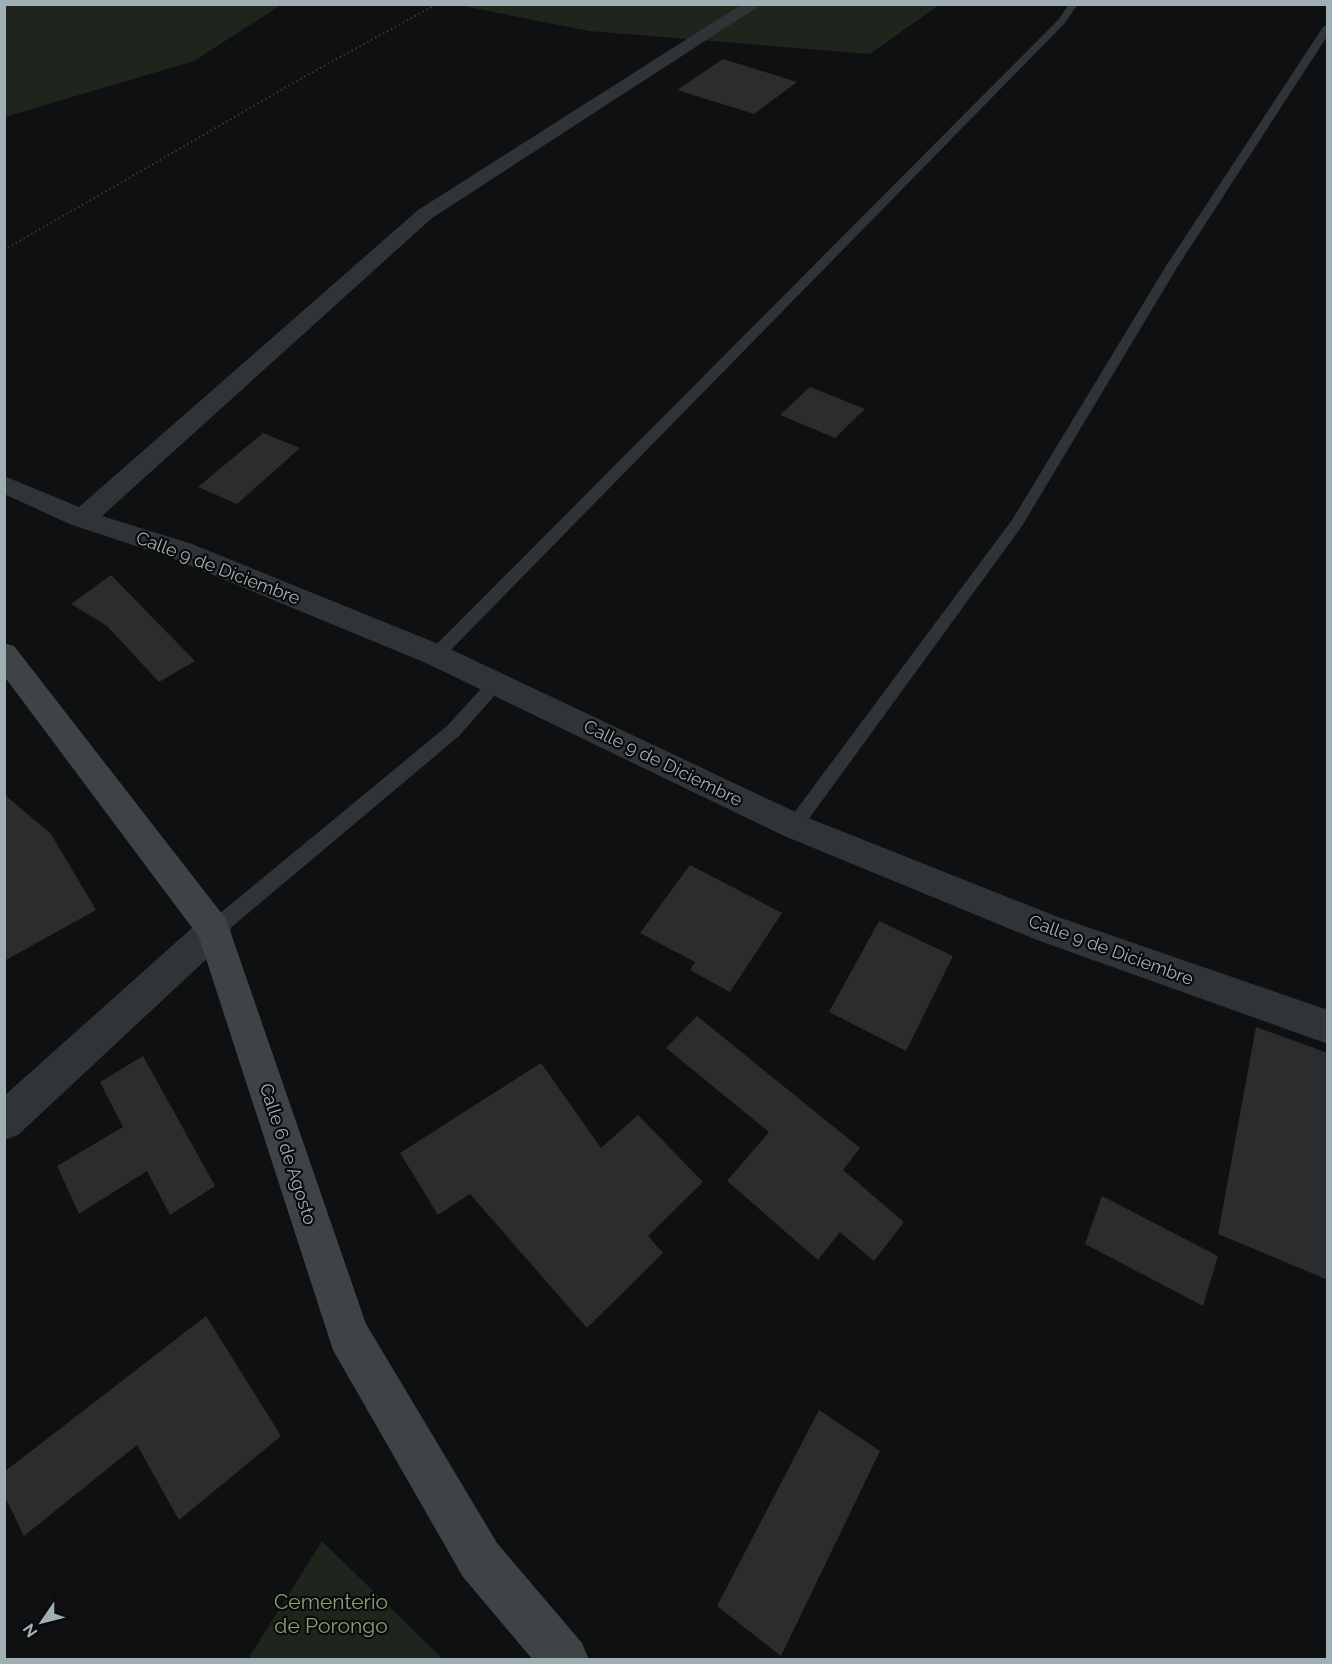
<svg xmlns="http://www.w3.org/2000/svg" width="1332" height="1664" font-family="Raleway,sans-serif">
	<rect width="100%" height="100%" fill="#0f1011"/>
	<!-- green -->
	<path fill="#1f241c" d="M5,4h276v1l-87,56 -189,56z
		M458,5h481l-69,49 -281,-23z
		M322,1541l121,118h-195z"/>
	<!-- building -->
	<path fill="#2a2c2e" d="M723,59l74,23 -43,32 -77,-24z
		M810,387l55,22 -30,29 -55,-23z
		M263,433l37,15 -63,56 -39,-17z
		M111,575l84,86 -36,21 -52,-56 -36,-22z
		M4,794l47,40 45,76 -92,51z
		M690,865l92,48 -52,79 -40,-22 5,-8 -55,-29z
		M879,921l74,35 -47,95 -77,-39z
		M697,1016l163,132 -17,22 61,52 -30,39 -34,-29 -22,28 -91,-79 42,-49 -103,-84z
		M1256,1027l72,26v227l-110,-46z
		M143,1056l72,130 -45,29 -23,-44 -68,43 -22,-48 66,-39 -23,-45z
		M541,1063l60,85 37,-33 65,67 -55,54 15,17 -76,75 -117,-134 -32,21 -38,-62z
		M1102,1196l116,60 -15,50 -118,-62z
		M206,1316l75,120 -102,84 -42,-75 -113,91 -20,-41v-23z
		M819,1410l61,41 -99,205 -64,-50z"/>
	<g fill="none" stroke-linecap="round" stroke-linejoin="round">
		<!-- path -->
		<path stroke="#363c3d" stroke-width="2" stroke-dasharray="1.5 3" stroke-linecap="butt" d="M4,250l298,-172 135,-74"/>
		<!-- lane -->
		<path fill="#303436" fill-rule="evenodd" d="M1069,4h9l-13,19 -623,636h-12l-2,-4 2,-4 629,-632z
			M1328,24v11l-150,231 -156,260 -222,305 -6,2 -6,-2 -3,-5 3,-5 224,-301 154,-254 157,-239z
			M496,677l6,2 2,4 -2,4 -43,49 -238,200 -7,2 -7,-2 -3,-6 3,-6 240,-198 43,-47z"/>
		<!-- street -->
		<path fill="#303436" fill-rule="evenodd" d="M742,4h20l-330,214 -330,298 90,28 254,103 360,170 252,100 270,93v34l-291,-104 -255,-105 -356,-172 -254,-105 -100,-33 -68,-31v-18l75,31 339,-297z
			M214,915l12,4 5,11 -5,11 -208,194 -14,5v-44l198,-177z"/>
		<!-- secondary -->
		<path fill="#3e4446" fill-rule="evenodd" d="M4,643l10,3 212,273 140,405 131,219 85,100 7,17h-56l-70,-83 -130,-227 -134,-413 -195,-261z"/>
	</g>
	<g text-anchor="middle" stroke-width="4.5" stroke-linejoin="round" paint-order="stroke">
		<!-- street labels -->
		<g font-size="18" fill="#a0afb3" stroke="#0b0b0c">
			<text transform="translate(218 568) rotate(21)" y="6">Calle 9 de Diciembre</text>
			<text transform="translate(663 763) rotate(26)" y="6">Calle 9 de Diciembre</text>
			<text transform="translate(1111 950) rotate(20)" y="6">Calle 9 de Diciembre</text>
			<text transform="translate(288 1154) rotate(72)" y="6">Calle 6 de Agosto</text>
		</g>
		<!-- near-park labels -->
		<g font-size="21" fill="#88a075" stroke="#0b0b0c">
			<text x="331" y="1609">Cementerio<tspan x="331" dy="24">de Porongo</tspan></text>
		</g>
	</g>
	<!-- border -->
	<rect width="1332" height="1664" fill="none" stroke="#a0afb3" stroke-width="12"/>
	<!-- north arrow -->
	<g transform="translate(42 1622) rotate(235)" stroke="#0b0b0c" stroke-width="4.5" paint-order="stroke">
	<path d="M0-4.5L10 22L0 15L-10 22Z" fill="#a0afb3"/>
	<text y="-9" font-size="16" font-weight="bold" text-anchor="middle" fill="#a0afb3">N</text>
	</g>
</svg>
